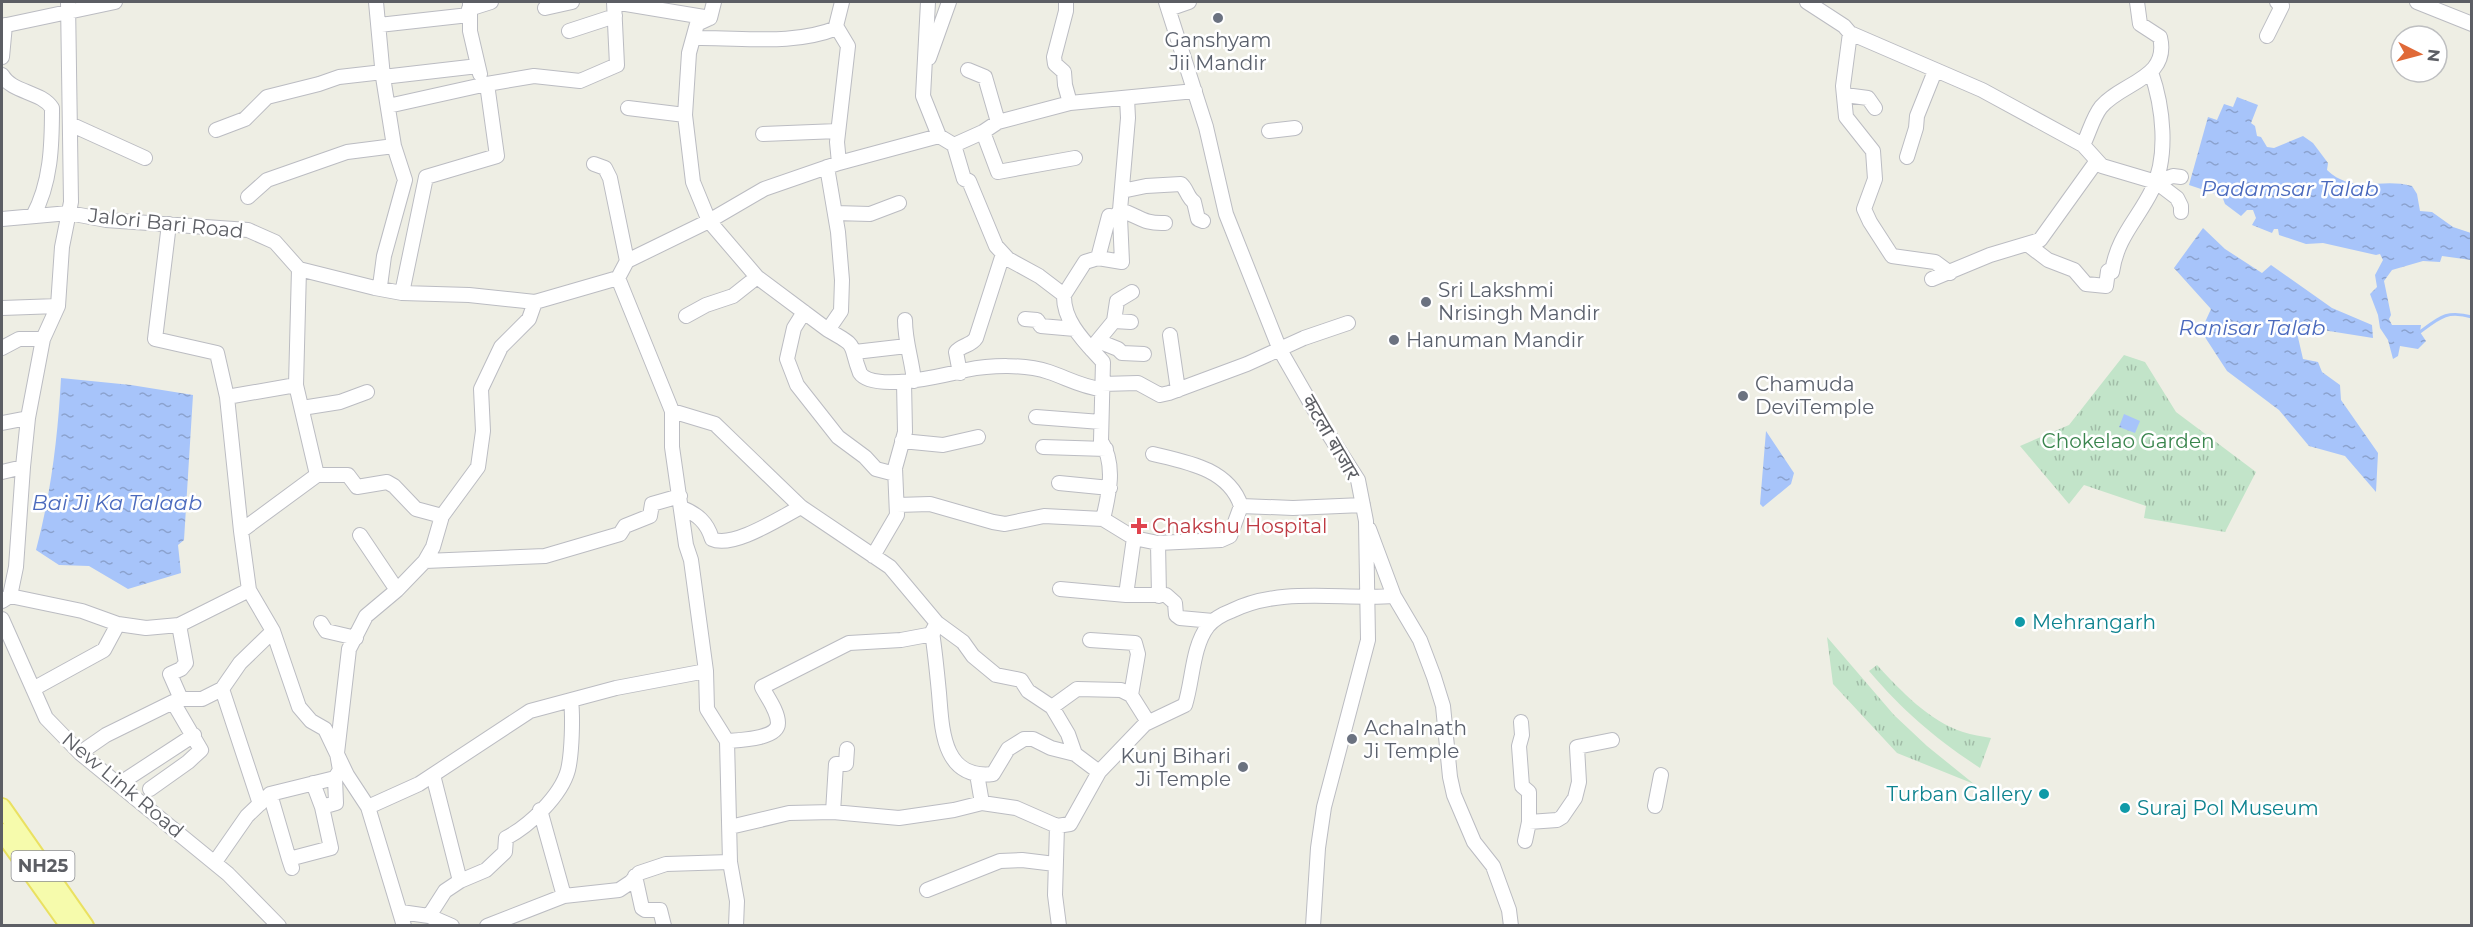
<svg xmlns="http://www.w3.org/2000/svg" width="2473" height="927" font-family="Montserrat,'Noto Sans Devanagari',sans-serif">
	<defs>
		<pattern id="grass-tufts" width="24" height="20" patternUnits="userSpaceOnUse" patternTransform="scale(1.5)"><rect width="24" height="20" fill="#c2e4c9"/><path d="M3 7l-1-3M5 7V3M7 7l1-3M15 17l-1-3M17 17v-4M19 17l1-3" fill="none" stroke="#a1bca7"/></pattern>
		<pattern id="water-ripples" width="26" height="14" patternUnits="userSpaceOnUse" patternTransform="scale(1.5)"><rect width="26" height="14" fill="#a7c4fa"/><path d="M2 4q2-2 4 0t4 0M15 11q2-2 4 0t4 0" fill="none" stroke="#8ba2ce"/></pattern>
	</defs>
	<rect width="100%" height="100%" fill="#eeeee4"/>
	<!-- grass -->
	<path fill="url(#grass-tufts)" d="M2124,355l21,7 31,50 80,60 -31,60 -81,-14 2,-12 -62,-21 -15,19 -49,-58 49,-21z
		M1827,637l67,78 33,31 47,38 -77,-31 -64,-69z
		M1877,665c24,26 52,56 86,67 9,3 19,4 28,6l-11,30c-44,-29 -77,-57 -111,-97z"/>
	<!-- water -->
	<path fill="url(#water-ripples)" d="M2237,97l21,8 -7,18 4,3 2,10 4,1 6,10 7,1 29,-12 10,7 15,20 -1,7c26,25 54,7 85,16l5,8 3,17 12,1 21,15 18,6v27l-29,-4 -2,6 -17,-1 -31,9 -8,11 7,34 -2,4 3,6h29l-1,7 6,9 -8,8 -18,-3 -2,10 -5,3 -5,-19 -8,-12 -2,-13 -8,-21 7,-7 -2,-12 8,-15 -3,-6 -4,1 -53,-12 -17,1 -27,-9 -1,-6h-4l-2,4 -20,-8 4,-7 -3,-8h-6l-6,6 -16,-12 -3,-8 -33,-11 19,-68 9,3 7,-16 9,3z
		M2203,228l22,21 37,24 9,-8 61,43 40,17 1,13 -63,-10 -13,5 6,26 15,3 4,10 18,13 1,15 37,53 -2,39 -31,-36 -36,-10 -30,-36 -52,-39 -26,-40 10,-22 -37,-41z
		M61,378l70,7 62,10 -9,145 -6,5 3,28 -53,16 -39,-23 -30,-1 -23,-15c15,-56 22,-114 25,-172z
		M2124,414l16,7 -5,12 -16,-6z
		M1766,431l28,42 -3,11 -28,23 -3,-3z"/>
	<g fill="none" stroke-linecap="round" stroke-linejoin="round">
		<!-- stream -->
		<path stroke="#a7c4fa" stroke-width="3" d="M2420,332c20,-15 27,-22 52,-15"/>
		<defs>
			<path id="minor" d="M470,2v29l10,43
				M614,2l96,16
				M714,2l-4,16 -13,6 -8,29 -4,62 8,67 16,39 48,56 71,53 13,-19 1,-31 -4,-48 -11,-65
				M928,2l-5,94 16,40
				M1066,2v9l-12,46 1,7 9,8 1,13 5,18
				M1166,2l40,125 20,87 54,136 46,80 32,50 8,41 2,119 -44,167 -6,41 -5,78
				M1807,2l37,24 6,7 132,57 101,55 19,21 54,16 21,16 4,8v6
				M2417,2l55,22
				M545,8l27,-6
				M469,9l22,-7
				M1169,9l20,-7
				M379,25l90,-10
				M2,26l113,-24
				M569,31l46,-15
				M1850,33l-7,53 3,31 27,34 2,28 -11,30 6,13 22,34 43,6 15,11
				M2267,36l15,-30 -5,-4
				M695,38c47,-1 97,8 142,-10
				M2,57l3,-32
				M929,58l20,-56
				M968,70l17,7 13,45
				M2,75c10,18 39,16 50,33 0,37 -1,75 -19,108
				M383,77l95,-11
				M1845,95l23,3 7,10
				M388,106l99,-22
				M628,108l57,7
				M70,124l75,34
				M216,130l29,-11 22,-22 52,-13 20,-7 44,-5
				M1269,131l26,-3
				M983,132l15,40 77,-14
				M763,134l75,-3
				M954,145l10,34 5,2 27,65 12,13 31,17 25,19c-1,27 22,48 39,67l-2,79c15,23 8,53 2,78
				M2083,145c6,-12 10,-28 18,-38 21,-25 69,-28 59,-70l-20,-13 -3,-22
				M1907,157l9,-29 1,-12 18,-45
				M839,163l-2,-21 11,-96 -12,-20 6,-24
				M594,164l11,4 5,10 17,83
				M2156,182l17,-6 8,1
				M1122,191l24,-5 35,-2c6,5 6,13 13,18l4,17 5,2
				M248,197l19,-17 80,-28 47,-6
				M1120,210c20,6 22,14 45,13
				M835,213l35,1 29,-11
				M2,219l67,-6 37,7 142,10 27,12 24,27 -3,116 21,90 -76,56 8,59 24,41 26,76 12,14 14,8 22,46 21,32 36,119
				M169,224l-14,115 62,14 10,44 14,134
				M2027,244l21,16 26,10 12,14 20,2 2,-15 4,1c5,-35 26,-53 40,-82 17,-34 11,-84 -1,-118
				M1098,258l24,4 -2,-45h-4
				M299,269l76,19 27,5 67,2 66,7 83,-24 9,-17 82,-40 55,-32 75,-26 100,-27 15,9 29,-13 15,-10 72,-19 125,-12
				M618,278l54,133v36l14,98 5,15 15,111 1,38 20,32 3,121 7,39 -1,25
				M1932,279l58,-24 50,-15 56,-78
				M375,288l5,-2 4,-30 21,-76 -11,-34 -11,-69 -7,-75
				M402,293l24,-116 71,-21 -10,-72 47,-8 46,5 37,-16 -3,-63
				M1064,295l21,-33 13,-4 11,-42 7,1 4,-7 8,-92 -1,-20
				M2,308l56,-2
				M804,312l-10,16 -7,31 10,26 41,52 27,20 11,12 19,5
				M686,316l20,-11 27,-9 24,-19
				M1025,319l12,1 4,6 34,3
				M905,320c0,22 7,40 9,61
				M1114,321l17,1
				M828,330c32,18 20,12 32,43 13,20 86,2 106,-3 25,-5 59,-6 83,2 18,6 33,15 52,17
				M1170,335l8,55
				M1098,341l20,8 4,4 22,1
				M2,348l17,-9h24
				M1091,349l23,-28 3,-20 15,-9
				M855,352l52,-6
				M960,373l-4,-21c5,-7 15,-6 20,-14l27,-84
				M1102,384l36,-1 22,12 9,-2 78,-29 57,-26 44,-15
				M227,397l69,-12
				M302,408l38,-6 27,-10
				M672,411l43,13 86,83 89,60 47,56 26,19 10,14 23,19 25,5 7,11 24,16 16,27 7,20 24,18
				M1036,417l65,5
				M2,423l26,-5
				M902,441l41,4 35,-8
				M1043,447l63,2
				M1153,454c34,8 76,15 88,52
				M23,467l5,-49 15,-79 15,-33 4,-59 9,-45 -3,-200
				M2,472l21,-5 -7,100 -6,29 -8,5
				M317,475h31l9,12 30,-5 7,4 22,23 26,7
				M1059,483l51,5
				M897,505l33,-1 63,18 12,2 39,-8 59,3 31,19 24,5 63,-3 9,-4 11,-30 52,2 70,-3
				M682,508c15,6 25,14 30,31 21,10 69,-22 89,-32
				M1369,529l25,67 26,44 14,37 9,29 7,71 4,18 20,47 19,24 16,44 2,16
				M360,535l37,55
				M1158,543l1,53
				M873,556l24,-41 -2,-47 10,-36 -1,-50
				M425,561l120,-5 75,-22 5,-8 25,-10 2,-12 28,-8
				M1060,589l66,6h40l9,8 1,12 4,3 33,3
				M1126,595l8,-57
				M10,596l72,15 36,13 28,4 33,-3
				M2,619l44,99 34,35 148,121 51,52
				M321,623l5,8 30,7
				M937,623l-5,9c3,20 5,40 7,61 3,35 3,87 54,81l15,-25 16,-10h9l18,9 24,6
				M1090,640l45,3 3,11 -7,41
				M33,689l71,-39 14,-26
				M222,689l38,115
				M181,699l-11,-25 11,-5 5,-6 -7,-38 70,-35
				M1052,707l25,-18 44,1 10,5 17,27
				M1521,722l1,13 -3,11 3,40 7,6v30l-4,19
				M727,741c12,-1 51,-2 51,-18 0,-12 -11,-26 -16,-36l87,-44 52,-3 32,-6
				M80,753l26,-18 67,-33 8,-3h21l20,-10 18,-26 33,-32
				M977,774l5,29
				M433,775l27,106
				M313,783l9,24 14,-4 -1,-25 5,-8 -3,-17 12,-104 17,-33 31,-26 28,-29 8,-14 9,-31 36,-49 5,-36 -2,-42 20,-42 28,-28 6,-17
				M119,784l75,-49
				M150,789l38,-27 13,-12 -28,-48
				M270,794l19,65
				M1655,806l6,-31
				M368,807l51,-23 111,-73 86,-23 90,-17
				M540,810l24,86
				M833,812l3,-48h10l1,-15
				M1529,822l28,-2 5,-3 13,-19 4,-16 -2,-35 35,-7
				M730,827l59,-14 44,-1 66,6 55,-8 28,-7 34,5 41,18
				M215,862l32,-46 23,-22 65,-16
				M292,868l-3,-9 42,-11 -9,-41
				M635,876l7,32 3,2h15l4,16
				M927,890l73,-29 22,-1 33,4
				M401,912l28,4 16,-25 15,-10 26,-11 19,-18 1,-14c23,-12 55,-42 62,-68 4,-17 5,-53 3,-70
				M429,916l23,10
				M487,926l77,-30 55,-6 12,-8 8,-9 27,-9 64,-2
				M1059,926l-4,-31 2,-69 13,-2 29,-52 46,-48 40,-19c8,-25 7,-58 23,-79 6,-7 15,-12 23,-15 51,-25 109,-11 163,-15"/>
			<path id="major" d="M2,807l83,119
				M2,832l67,94"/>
		</defs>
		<!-- minor casing -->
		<use href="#minor" stroke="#bbbcc2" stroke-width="16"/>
		<!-- major casing -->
		<use href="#major" stroke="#eae161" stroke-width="20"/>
		<!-- minor -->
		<use href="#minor" stroke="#fff" stroke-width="14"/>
		<!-- major -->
		<use href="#major" stroke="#f6fbac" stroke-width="16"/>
	</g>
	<!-- markers -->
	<g fill="#6b7280" stroke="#fff" stroke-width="2">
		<circle cx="1218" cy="18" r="6"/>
		<circle cx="1426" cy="302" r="6"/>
		<circle cx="1394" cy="340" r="6"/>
		<circle cx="1743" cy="396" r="6"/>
		<circle cx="1352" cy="739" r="6"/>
		<circle cx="1243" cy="767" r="6"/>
	</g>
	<path fill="#e0444e" stroke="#fff" stroke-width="2" d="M1136 517h6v6h6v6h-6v6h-6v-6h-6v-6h6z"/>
	<g fill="#0f9aa8" stroke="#fff" stroke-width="2">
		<circle cx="2020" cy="622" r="6"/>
		<circle cx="2044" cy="794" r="6"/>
		<circle cx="2125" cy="808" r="6"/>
	</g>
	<g text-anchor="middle" stroke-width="5" stroke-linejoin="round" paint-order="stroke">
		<!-- shield labels -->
		<rect fill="#fff" stroke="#8d8e92" stroke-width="1.5" x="11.5" y="851" width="63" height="30" rx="4.5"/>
		<g font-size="18" font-weight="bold" fill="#5c5e64">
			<text x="43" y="872">NH25</text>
		</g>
		<!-- worship labels -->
		<g font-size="20" fill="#5b616d" stroke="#fff" text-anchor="start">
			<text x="1218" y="47" text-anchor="middle">Ganshyam<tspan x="1218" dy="23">Jii Mandir</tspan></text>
			<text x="1438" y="297">Sri Lakshmi<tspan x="1438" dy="23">Nrisingh Mandir</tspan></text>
			<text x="1406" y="347">Hanuman Mandir</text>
			<text x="1755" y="391">Chamuda<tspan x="1755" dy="23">DeviTemple</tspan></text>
			<text x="1364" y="735">Achalnath<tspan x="1364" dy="23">Ji Temple</tspan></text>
			<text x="1231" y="763" text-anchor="end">Kunj Bihari<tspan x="1231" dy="23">Ji Temple</tspan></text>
		</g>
		<!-- street labels -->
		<g font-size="20" fill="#5c5e64" stroke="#fff">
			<text transform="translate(166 223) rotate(6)" y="7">Jalori Bari Road</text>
			<text transform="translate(1331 437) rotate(60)" y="7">कटला बाजार</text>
			<text transform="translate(123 785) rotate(40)" y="7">New Link Road</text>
		</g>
		<!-- park labels -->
		<g font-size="20" fill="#3a854e" stroke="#fff">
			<text x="2128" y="448">Chokelao Garden</text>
		</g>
		<!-- health labels -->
		<g font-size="20" fill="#be3a42" stroke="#fff" text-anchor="start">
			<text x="1152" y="533">Chakshu Hospital</text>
		</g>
		<!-- culture labels -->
		<g font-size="20" fill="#0d838f" stroke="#fff" text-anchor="start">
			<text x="2032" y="629">Mehrangarh</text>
			<text x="2032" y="801" text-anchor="end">Turban Gallery</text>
			<text x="2137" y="815">Suraj Pol Museum</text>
		</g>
		<!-- water labels -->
		<g font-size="21" font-style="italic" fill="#4b6abd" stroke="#fff">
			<text x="2290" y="196">Padamsar Talab</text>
			<text x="2252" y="335">Ranisar Talab</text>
			<text x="117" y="510">Bai Ji Ka Talaab</text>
		</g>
	</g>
	<!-- border -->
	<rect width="2473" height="927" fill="none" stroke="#5c5e64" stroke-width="6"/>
	<!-- north arrow -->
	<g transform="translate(2419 54) rotate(96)"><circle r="28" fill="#ffffff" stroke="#bebfc1" stroke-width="1.5"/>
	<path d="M0-4.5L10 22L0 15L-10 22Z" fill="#e06a38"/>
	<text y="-9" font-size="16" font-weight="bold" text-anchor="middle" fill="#5c5e64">N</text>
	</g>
</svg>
